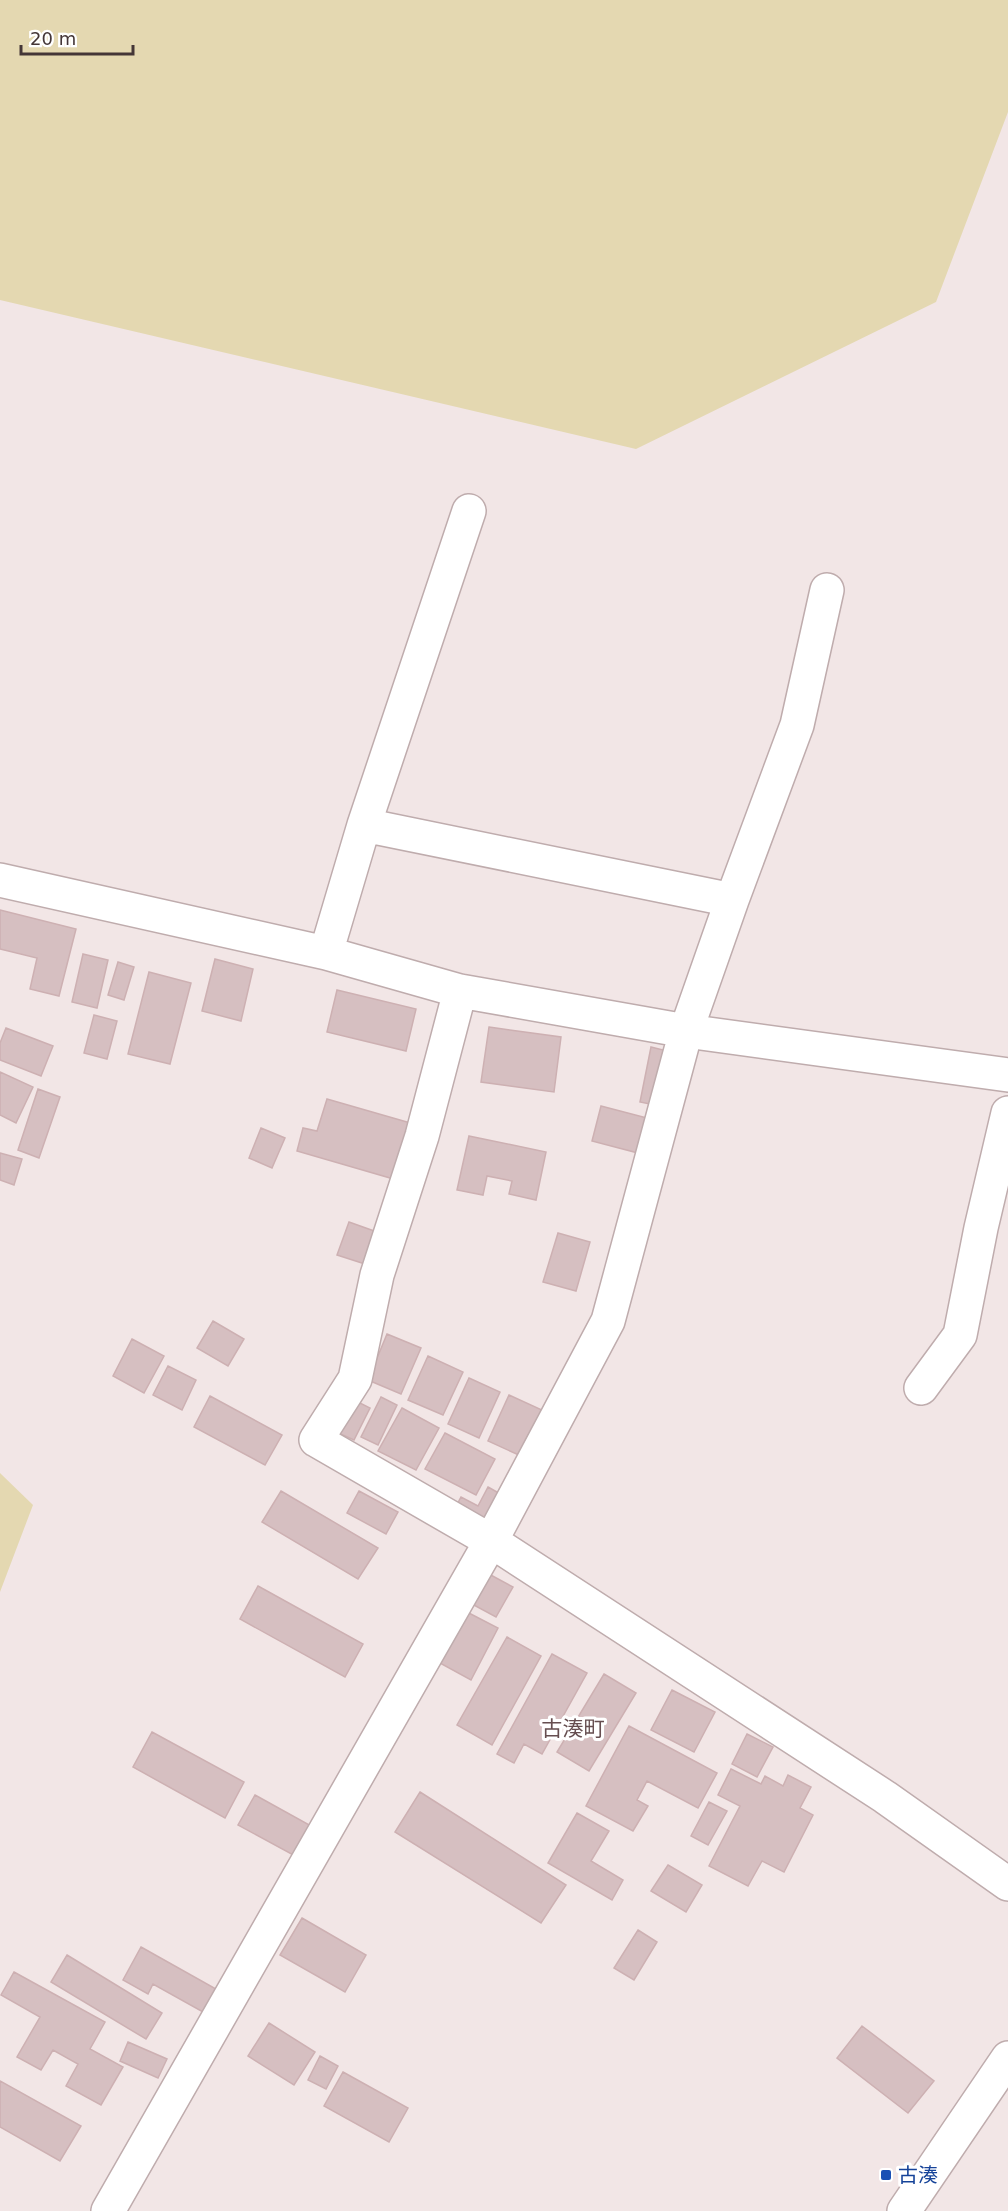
<svg xmlns="http://www.w3.org/2000/svg" width="1008" height="2211" font-family="'DejaVu Sans','Noto Sans JP',sans-serif">
	<rect width="100%" height="100%" fill="#f2e6e6"/>
	<!-- green -->
	<path fill="#e4d8b1" d="M0,0h1008v112l-72,190 -300,147 -636,-149z
		M0,1473l33,32 -33,87z"/>
	<!-- building -->
	<path fill="#d6bfc1" stroke="#cdb0b2" stroke-width="1.5" d="M0,910l76,19 -17,67 -29,-7 7,-31 -37,-9z
		M83,954l25,6 -11,48 -25,-6z
		M215,959l38,10 -12,52 -39,-10z
		M118,962l16,5 -10,33 -16,-5z
		M149,972l42,11 -21,81 -42,-10z
		M337,990l79,19 -10,42 -79,-19z
		M94,1015l23,6 -10,38 -23,-6z
		M489,1027l72,10 -7,55 -73,-10z
		M6,1028l47,18 -12,30 -41,-16v-17z
		M651,1047l20,5 -11,54 -20,-4z
		M0,1072l33,15 -17,36 -16,-8z
		M38,1089l22,8 -21,61 -21,-8z
		M327,1099l87,25 -17,56 -100,-29 6,-23 14,3z
		M601,1106l46,12 -9,35 -46,-12z
		M261,1128l24,10 -13,30 -23,-10z
		M469,1136l77,16 -10,48 -27,-6 3,-13 -25,-5 -4,19 -26,-5z
		M0,1153l22,6 -8,26 -14,-5z
		M349,1222l28,10 -12,32 -28,-9z
		M558,1233l32,9 -14,49 -33,-9z
		M213,1321l31,18 -16,27 -31,-18z
		M387,1334l34,14 -20,46 -33,-14z
		M132,1339l32,17 -20,37 -31,-17z
		M428,1356l35,16 -20,43 -35,-15z
		M168,1366l28,14 -14,30 -29,-15z
		M469,1378l31,14 -21,46 -31,-14z
		M509,1395l33,15 -21,46 -33,-15z
		M210,1396l72,39 -17,30 -71,-38z
		M381,1397l16,8 -19,40 -17,-8z
		M352,1399l18,9 -16,32 -18,-8z
		M402,1408l37,20 -23,42 -38,-19z
		M445,1433l50,26 -19,36 -51,-26z
		M488,1487l18,10 -18,35 -36,-18 9,-17 17,9z
		M281,1491l97,57 -20,31 -96,-57z
		M359,1491l39,21 -12,22 -39,-21z
		M487,1573l26,14 -17,30 -26,-14z
		M258,1586l105,58 -18,33 -105,-58z
		M465,1611l33,17 -27,52 -33,-18z
		M507,1637l34,19 -49,89 -35,-20z
		M552,1654l35,19 -45,81 -18,-10 -10,19 -17,-9z
		M604,1674l32,19 -47,78 -32,-19z
		M672,1690l43,22 -21,40 -43,-22z
		M629,1726l88,47 -19,35 -51,-27 -10,19 11,6 -15,25 -47,-25z
		M152,1732l92,50 -19,36 -92,-51z
		M747,1734l26,13 -16,30 -25,-13z
		M731,1769l30,15 4,-8 18,10 5,-11 23,12 -11,21 13,7 -29,57 -22,-11 -14,25 -39,-20 31,-60 -22,-11z
		M420,1792l146,93 -25,38 -146,-91z
		M255,1795l58,32 -16,30 -59,-32z
		M709,1802l18,9 -19,34 -17,-9z
		M577,1813l32,18 -18,30 32,19 -11,20 -64,-37z
		M668,1865l34,20 -16,27 -35,-21z
		M302,1918l64,37 -21,37 -65,-37z
		M638,1930l19,12 -23,38 -20,-12z
		M141,1947l75,42 -13,23 -50,-28 -5,10 -25,-14z
		M67,1955l95,58 -16,26 -95,-57z
		M14,1972l91,50 -15,27 33,18 -22,38 -35,-19 12,-22 -25,-14 -12,20 -24,-13 23,-40 -39,-22z
		M269,2023l46,29 -21,33 -46,-29z
		M862,2026l72,55 -26,32 -71,-55z
		M128,2042l39,17 -9,19 -38,-17z
		M320,2056l18,10 -12,23 -18,-9z
		M343,2072l65,36 -19,34 -65,-36z
		M0,2081l81,45 -21,35 -60,-34z"/>
	<g fill="none" stroke-linecap="round" stroke-linejoin="round">
		<defs>
			<path id="minor" d="M364,825l368,75
				M0,880l326,73 134,38 226,40 322,44
				M326,953l38,-128 105,-314
				M460,991l-38,145 -45,139 -22,104 -39,61 175,101 117,-220 78,-290 46,-131 65,-175 30,-135
				M921,1388l39,-53 21,-107 27,-115
				M108,2211l383,-670 394,256 123,87
				M904,2211l104,-153"/>
		</defs>
		<!-- minor casing -->
		<use href="#minor" stroke="#bfacad" stroke-width="36"/>
		<!-- minor -->
		<use href="#minor" stroke="#fff" stroke-width="33"/>
	</g>
	<!-- markers -->
	<rect fill="#1a4fb4" stroke="#fff" stroke-width="2" x="880" y="2169" width="12" height="12" rx="3"/>
	<g text-anchor="middle" stroke-width="6" stroke-linejoin="round" paint-order="stroke">
		<!-- transit labels -->
		<g font-size="20" fill="#164399" stroke="#fff" text-anchor="start">
			<text x="898" y="2182">古湊</text>
		</g>
		<!-- neighbourhood labels -->
		<g font-size="21" fill="#664e50" stroke="#fff">
			<text x="573" y="1736">古湊町</text>
		</g>
	</g>
	<!-- scale -->
	<path d="M21 45v9h112v-9" fill="none" stroke="#443637" stroke-width="3"/>
	<text x="30" y="45" font-size="18" fill="#443637" stroke="#ffffff" stroke-width="4.5" paint-order="stroke">20 m</text>
</svg>
